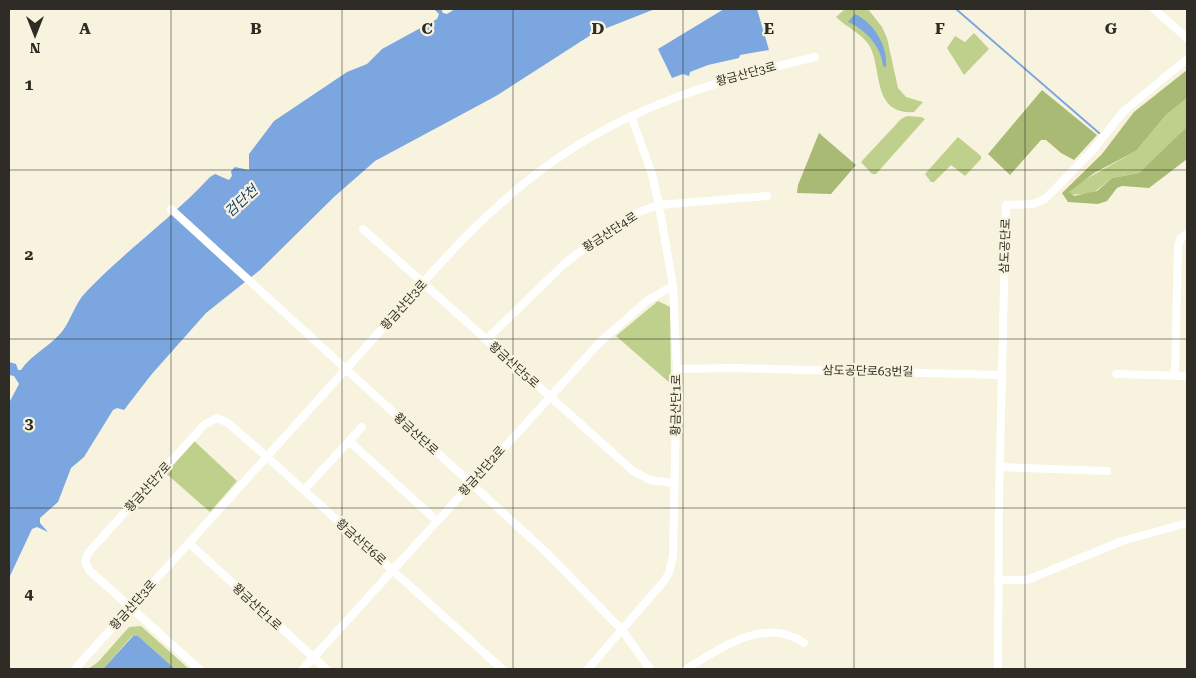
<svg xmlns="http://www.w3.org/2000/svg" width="1196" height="678" font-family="'Roboto Serif','Noto Sans KR',serif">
	<rect width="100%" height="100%" fill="#f8f3de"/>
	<!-- green -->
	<path fill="#bfd08c" d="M845,9h23l14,18 5,11 11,50 8,9 17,5 -9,10c-43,3 -31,-44 -45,-67 -8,-12 -23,-18 -33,-28z
		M974,33l15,16 -25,26 -17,-27 8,-12 10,6z
		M1187,98v31l-48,44 -27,5 -19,15 -22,2 -2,-4 8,-7 59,-33 30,-36z
		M907,116l14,1 4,2 -49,55h-4l-11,-12 40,-43z
		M958,137l23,19v3l-16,17 -14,-11 -17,17h-3l-6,-8z
		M658,301l12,6 1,77 -55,-48z
		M190,437l47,44 -27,31 -49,-43z
		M141,626l48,43h-14l-37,-33h-6l-29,33h-15l10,-7 31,-35z"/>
	<!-- forest -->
	<path fill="#a8ba73" d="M1187,70v28l-21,17 -30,36 -42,22 -25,19 5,4 23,-5 15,-13 27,-5 47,-45 1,31 -38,29 -27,-2 -5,2 -10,13 -9,3 -30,-2 -6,-9 40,-39 32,-42z
		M1042,90l55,45 -23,25 -13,-7 -15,-13h-5l-31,35 -22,-21z
		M819,133l37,32 -25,29 -34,-1 1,-8z"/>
	<!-- water -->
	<path fill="#7ba6e0" d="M434,9h7l2,4 4,1 8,-5h200l-61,24 -98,63 -121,65 -41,36 -74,73 -54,43 -55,62 -27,35 -7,-2 -4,2 -29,47 -13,11 -13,34 -18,16v5l8,9 -11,-5 -5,2 -23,49v-175l10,-19 -5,-8 -5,-1v-13l7,2 2,6h3c9,-14 27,-23 39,-36 11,-12 14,-30 26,-42 39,-41 86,-74 124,-115l5,-3 14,6 3,-4 -1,-5 4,-4 14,3v-16l25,-33 73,-49 20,-8 15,-15 55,-30 2,-5z
		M724,9h33l12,41 -29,5 -1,3 -31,7 -18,7 -1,4 -6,-2 -11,4 -14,-29z
		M855,14c19,9 33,32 31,53l-3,-1c-2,-20 -17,-36 -35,-44z
		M133,636h5l37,33h-72z"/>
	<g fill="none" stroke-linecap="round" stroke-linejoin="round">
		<!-- stream -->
		<path stroke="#7ba6e0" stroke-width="2" d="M956,9l143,124"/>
		<!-- minor -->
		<path stroke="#fff" stroke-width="8" d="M1154,9l33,29
			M171,209l376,344 75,77 28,39
			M363,229l270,242 17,9 24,3
			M486,340l78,-76 25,-19 52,-34 18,-6 108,-9
			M677,369l57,-1 268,7
			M1116,374l71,2
			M1175,376l3,-130 3,-8 6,-4
			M349,441l88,80
			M999,467l108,4
			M304,490l58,-63
			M189,543l137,126
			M998,580h29l95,-39 65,-18
			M75,669c94,-103 187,-207 281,-311 61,-68 120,-142 195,-195 79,-57 170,-84 264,-106
			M199,669l-110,-99 -4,-9 3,-8 116,-128 13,-7 11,5 39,34 235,212
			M303,669l298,-328 47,-41 25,-14
			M588,669l76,-88 5,-8 4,-17 4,-187 -4,-83 -14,-81 -7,-31 -21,-58
			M686,669c34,-20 79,-54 118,-26
			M998,669l1,-170 7,-294 27,-1 12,-5 47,-48 32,-40 63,-52"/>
	</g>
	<!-- grid -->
	<path fill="none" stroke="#2e2c24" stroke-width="1" stroke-opacity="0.55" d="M171,9v660M342,9v660M513,9v660M683,9v660M854,9v660M1025,9v660M9,170h1178M9,339h1178M9,508h1178"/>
	<g text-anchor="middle" stroke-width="4.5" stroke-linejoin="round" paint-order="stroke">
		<!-- street labels -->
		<g font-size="12" fill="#2e2c24" stroke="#f8f3de">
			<text transform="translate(746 74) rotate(-15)" y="4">황금산단3로</text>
			<text transform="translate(610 232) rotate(-33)" y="4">황금산단4로</text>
			<text transform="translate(1005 246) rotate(-88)" y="4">삼도공단로</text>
			<text transform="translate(404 305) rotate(-48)" y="4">황금산단3로</text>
			<text transform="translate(514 365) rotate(42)" y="4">황금산단5로</text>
			<text transform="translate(868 371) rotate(1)" y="4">삼도공단로63번길</text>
			<text transform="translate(676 405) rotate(-89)" y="4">황금산단1로</text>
			<text transform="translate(416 434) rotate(43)" y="4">황금산단로</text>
			<text transform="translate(482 471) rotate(-48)" y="4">황금산단2로</text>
			<text transform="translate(148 487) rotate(-48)" y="4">황금산단7로</text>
			<text transform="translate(361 542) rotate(42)" y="4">황금산단6로</text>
			<text transform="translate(133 605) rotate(-48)" y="4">황금산단3로</text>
			<text transform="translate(257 607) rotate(43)" y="4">황금산단1로</text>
		</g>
		<!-- water labels -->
		<g font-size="14" font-style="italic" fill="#133e72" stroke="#f8f3de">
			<text transform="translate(241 201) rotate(-43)" y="5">검단천</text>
		</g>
	</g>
	<g font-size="16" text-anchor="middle" font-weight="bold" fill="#2e2c24" stroke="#f8f3de" stroke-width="4.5" stroke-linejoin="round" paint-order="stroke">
		<text x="85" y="34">A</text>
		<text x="256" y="34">B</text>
		<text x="427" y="34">C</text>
		<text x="598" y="34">D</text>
		<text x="769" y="34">E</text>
		<text x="940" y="34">F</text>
		<text x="1111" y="34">G</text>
		<text x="29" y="90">1</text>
		<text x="29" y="260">2</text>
		<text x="29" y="429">3</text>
		<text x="29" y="599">4</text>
	</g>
	<!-- border -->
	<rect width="1196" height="678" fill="none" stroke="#2e2c24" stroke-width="20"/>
	<!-- north arrow -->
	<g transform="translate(35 35) rotate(180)" stroke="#f8f3de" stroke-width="4" paint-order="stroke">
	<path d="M0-4L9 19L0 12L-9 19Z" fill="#2e2c24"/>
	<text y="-8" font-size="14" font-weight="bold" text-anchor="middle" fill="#2e2c24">N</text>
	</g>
</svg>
